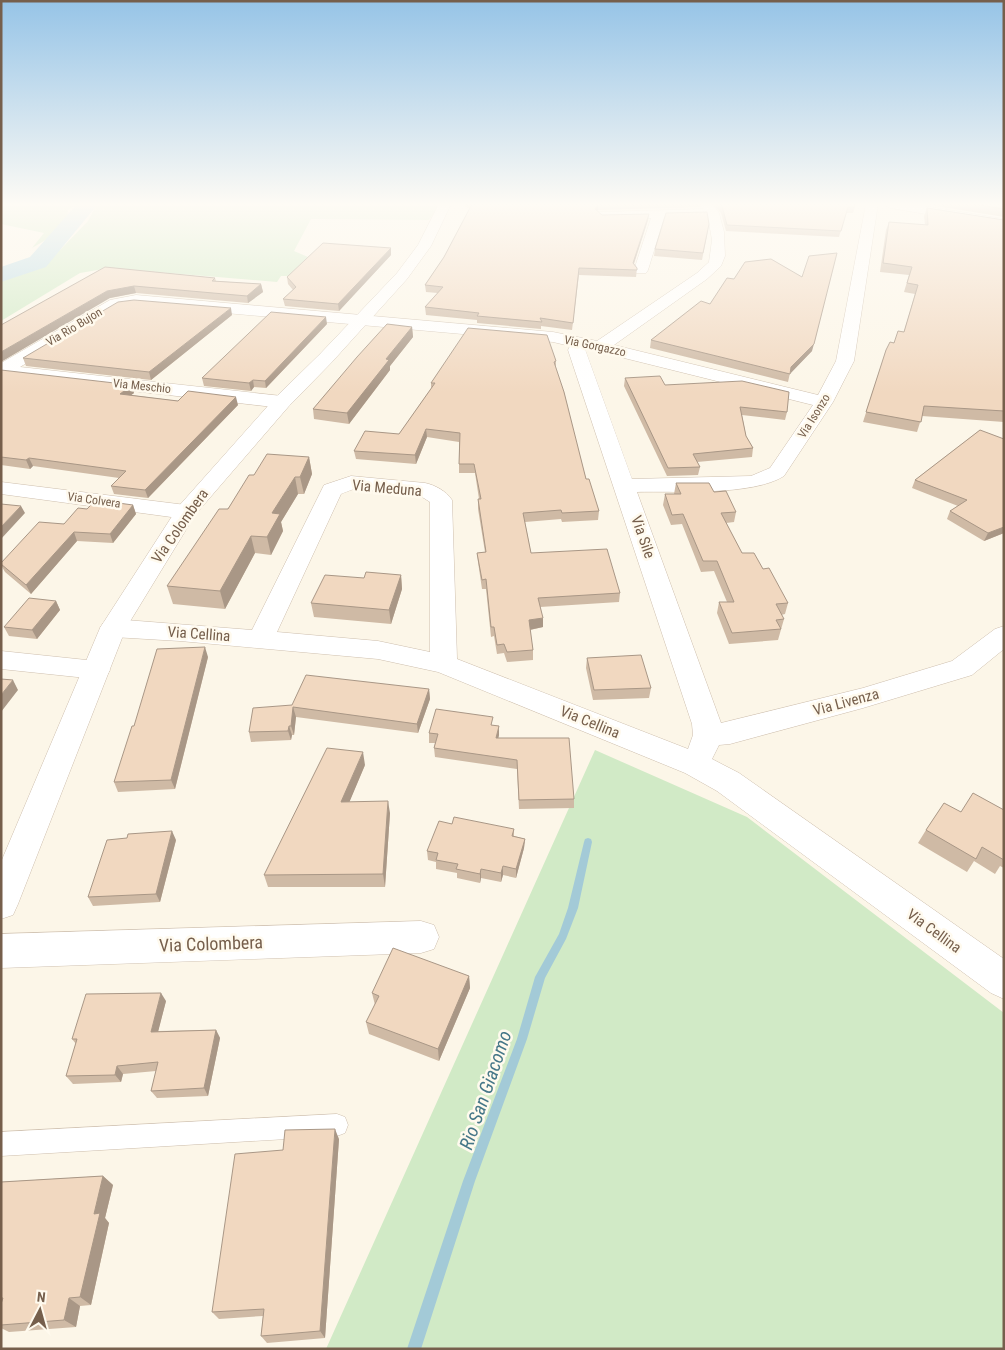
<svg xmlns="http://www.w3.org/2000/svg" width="1005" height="1350" font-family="'Roboto Condensed',sans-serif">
	<rect width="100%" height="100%" fill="#fcf6e8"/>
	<!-- green -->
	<path fill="#d1eac6" d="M1,204h84l-11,2 -6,4 -2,18 -34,20 12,-15 -43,-9z
		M97,204h343l-11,16 -118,-1 -17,32 14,6 -5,19h-22l-4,6 -168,-14 -29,5 -79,48v-40l31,-11 29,-21 27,-28z
		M595,750l152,67 257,196v336h-678z"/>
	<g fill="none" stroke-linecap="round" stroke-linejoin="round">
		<!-- stream -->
		<path fill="#a3cad7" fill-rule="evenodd" d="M588,838l3,1 1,3 -14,66 -12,31 -21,39 -18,61 -52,142 -54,168h-14l56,-168 54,-142 18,-62 24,-43 9,-26 16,-66 1,-3z"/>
		<!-- river -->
		<path fill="#bcdce5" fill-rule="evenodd" d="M77,204h21l-52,63 -45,15v-15l29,-10z"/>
		<defs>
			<path id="service" d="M337,1114l8,3 3,8 -3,8 -8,3 -336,20v-24z"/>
			<path id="minor" d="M700,204h12l7,9 5,19 1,24 -4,10 -14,13 -93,66 204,50 18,-34 30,-157h12l-24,157 -21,41 -49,74c-31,20 -108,15 -147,16l84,231 142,-35 89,-27 43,-32 9,-3v23l-32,26 -109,33 -133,36 -11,1 -7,14 27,14 265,186v40l-13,-6 -274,-202 -32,-18 -247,-101 -60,-13 -198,-18 -67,-4 -9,-3 -4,-6 4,-6 9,-3 139,11 72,-145 27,-9 74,7c10,2 21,8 27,17l5,159 231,90 5,-14 -1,-11 -124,-374 2,-4 -17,-4 -417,-37 -17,2 -99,60 262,29 7,2 2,4 -2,4 -7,2 -281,-32v-13l109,-63 26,-5 417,37 44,9 100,-68 12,-11 3,-22 -4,-23 -44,1 -16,52 -2,3h-10l-2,-3 17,-52 -49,1 -6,-4 2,-3 106,-3zM585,349l15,3 213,53 -43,63 -19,8 -119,3zM354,489l65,6 11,7v150l-52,-11 -101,-9 64,-138z
				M884,204h27l93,15v8l-114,-19z
				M1,482l185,23 8,2 3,5 -3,5 -8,2 -185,-25z
				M1,651l95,10 10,2 4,7 -4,7 -10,2 -95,-10z
				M421,921l13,4 5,12 -5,12 -13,4 -420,15v-34z"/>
			<path id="tertiary" d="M439,204h12l-20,42 -24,33 -75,83 -43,44 -94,109 -69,113 -108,276 -5,11 -12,4v-57l99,-234 78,-121 97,-109 45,-44 77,-81 21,-28z"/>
		</defs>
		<!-- service casing -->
		<use href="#service" stroke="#cebfae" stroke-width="1"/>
		<!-- minor casing -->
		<use href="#minor" stroke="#cebfae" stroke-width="1"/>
		<!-- tertiary casing -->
		<use href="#tertiary" stroke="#cebfae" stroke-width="1"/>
		<!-- service -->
		<use href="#service" fill="#fff" fill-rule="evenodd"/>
		<!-- minor -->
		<use href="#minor" fill="#fff" fill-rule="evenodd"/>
		<!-- tertiary -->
		<use href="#tertiary" fill="#fff" fill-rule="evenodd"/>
	</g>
	<!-- wall -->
	<path fill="#cfbaa5" d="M465,204h236l-1,3 -102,3 -1,1 5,4 46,5 -14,44 3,4 -1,9 -57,-2 -7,55 -31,-4v3l-64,-6v-3l-51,-5 -1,-8 13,-14 -12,-1 -1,-7 19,-28 26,-49 -5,-1z
		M713,204h141l1,3 -2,6h-7l-7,24 -113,-6 -5,-18z
		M924,204h80v13z
		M927,208l77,12v202l-82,-6 -5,16 -54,-10 23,-72 18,-18 11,-38 -11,-2 5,-17 -29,-3 6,-42 3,-8 36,3 -1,-9z
		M708,230l-6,30 -48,-4 1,-7z
		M391,255l-52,56 -54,-5 -2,-7 10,-9 -5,-6 -1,-7z
		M105,267l110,11 1,3 45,3 2,8 -15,11 -112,-10 -26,5z
		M232,315l-81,65 -125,-14 -3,-8z
		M327,324l-61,64 -12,-1 -3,4 -47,-5 -2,-8z
		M412,327l1,10 -23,29v4l-41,54 -35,-5 -1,-10z
		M651,340l161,11 -22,22 -2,9 -138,-34z
		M556,361v7l30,111 13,32 -1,9 -36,2 -1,-3 -36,3 6,31 89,40 -1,9 -79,5 3,20 -13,3 3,20v10l-26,2 -3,-9 -7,1 -3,-18 -3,1 -5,-48h-4l-4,-27 -1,-9 8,-1 -7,-43v-10h1l-4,-26h-16v-31l-32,-5 -11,27 -60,-5 -2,-8 45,-17 32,-45v-6z
		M1,370l133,23 -3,2 47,6 60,4 -90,93 -34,-4 -3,-8 8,-8 -86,-12 -3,3 -29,-4z
		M625,378l40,7 122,27 -2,8 -43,-5 4,21 7,12 -1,9 -55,5 3,5 -2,8 -31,1 -43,-90z
		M980,430l24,103 -20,8 -37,-22 3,-8 8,-5 -46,-18 3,-8z
		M309,457l3,17 -8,20h-6l-17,28 2,9 -12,24 -16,-2 -30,56 -52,-5 -6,-18 87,-111z
		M676,483l38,9 22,20 -2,10 -8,1 16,30 21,16 25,34 -3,11 -4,1 3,4 -6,21 -49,4 -12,-31 2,-11h8l-13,-31 -13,1 -19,-48 -11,1 -8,-20 2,-11h9z
		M133,505l3,9 -23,29 -36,-2 -46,53 -26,-22 -4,-7v-2l86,-54z
		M401,575l1,14 -11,35 -77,-7 -3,-14 53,-25z
		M56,601l4,9 -23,29 -28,-3 -5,-9z
		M208,657l-33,132 -57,3 -4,-10 20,-56z
		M587,658l64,30 -2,10 -56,2 -7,-32z
		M429,689l1,10 -12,34 -122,-16 -2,18h-2l-1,5 -40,2 -2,-10 43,-27z
		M493,725l6,10 -1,3 76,61v9l-55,1 -2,-40 -82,-12 -1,-9 1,-5h-6v-10z
		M365,765l-16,37 41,11 -5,74h-117l-4,-12z
		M1004,810v58l-4,-2 -5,8 -21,-13 -7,11 -49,-29 8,-13 35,-18z
		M452,824l62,5v7l11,3 -1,9 -8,30 -13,-3 -2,7 -20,-4 -1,5 -23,-5v-5l-21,-4v-7l-8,-2 -1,-9z
		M176,840l-16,62 -67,4 -5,-9z
		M469,976l1,12 -31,73 -70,-27 -3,-12 9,-17 -3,-12z
		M166,1001l-8,30 58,-1 4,8 -12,58 -51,2 -6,-7 5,-20 -33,3 -2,8 -48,2 -7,-8 10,-32 -4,-5z
		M339,1139l-14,199 -58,5 -6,-7 2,-20 -44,3 -7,-7 71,-162z
		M103,1176l10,9 -8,33 4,5 -18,82 -11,1 -4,21 -67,5 -8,-4v-146z"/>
	<!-- shaded-wall -->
	<path fill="#a99786" d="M598,204v6l-4,5 1,-6z
		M649,214l-1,6 -16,49 1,-6z
		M391,248v7l-52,56 -1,-7z
		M261,284l2,8 -15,11 -1,-7z
		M134,286l2,7 -26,5 -109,64v-10l106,-61z
		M231,308l1,7 -81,65 -2,-8z
		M326,317l1,7 -61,64 -1,-7z
		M412,327l1,10 -23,29v4l-41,54 -2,-11 39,-54z
		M814,344l-2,7 -22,23 1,-7z
		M253,380l1,7 -3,4 -2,-8z
		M132,385l2,8 -12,9 -2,-8z
		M236,397l2,8 -90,93 -3,-8z
		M426,429l1,8 -11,27 -1,-9z
		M309,457l3,17 -8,20 -4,-17z
		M29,458l4,8 -3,3 -4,-9z
		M295,477l3,17 -17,28 2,9 -12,24 -4,-18 5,-24z
		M133,505l3,9 -23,29 -3,-9z
		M21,506l4,7 -24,26v-12z
		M1004,527v6l-20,8 4,-8z
		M74,532l3,9 -46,53 -5,-9z
		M251,536l4,17 -30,56 -5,-18z
		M401,575l1,14 -11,35 -2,-14z
		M56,601l4,9 -23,29 -5,-9z
		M543,618v9l-14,3v-10z
		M205,647l3,10 -33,132 -4,-9z
		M13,680l5,10 -17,22v-17z
		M429,689l1,10 -12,34 -1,-9z
		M293,707l3,10 -2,18 -3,-9z
		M289,726l3,9 -1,5 -3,-9z
		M499,726v9l-3,13v-10z
		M363,752l2,13 -21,50 -3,-13z
		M388,801l2,12 -5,74 -2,-13z
		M172,831l4,9 -16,62 -4,-8z
		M525,839l-1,9 -8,30v-9z
		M503,866v9l-2,7v-9z
		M481,869v9l-1,5v-9z
		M469,976l1,12 -31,73 -1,-12z
		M161,993l5,8 -10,39 -5,-8z
		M216,1030l4,8 -12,58 -4,-8z
		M117,1066l6,8 -2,8 -6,-7z
		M335,1129l4,10 -14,199 -5,-7z
		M103,1176l10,9 -8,33 4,5 -18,82 -11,-8 14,-83z
		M69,1298l11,8 -4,21 -12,-7z"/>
	<!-- building -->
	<path fill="#f1d8c0" stroke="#a99786" d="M472,204h132h-6l-3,5 7,6 47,-1 -16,49 4,5v2l-58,-2 -6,55 -33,-5 2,4 -65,-6 2,-3 -54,-6 18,-20 -18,-2 19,-28z
		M720,204h134l1,3h-7l-7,24 -114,-6 -5,-19z
		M974,204h30v5z
		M927,208l77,12v191l-80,-5 -3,16 -55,-10 20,-62 4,-8 4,1 4,-12 6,1 14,-47 -11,-2 5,-16 -29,-4 6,-41 39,3z
		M707,212l2,12 -6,29 -48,-4 11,-36z
		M323,243l68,5 -53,56 -55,-5 13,-12 -9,-10z
		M837,253l-23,91 -23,23 -1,7 -139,-34 50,-39 9,3 17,-26 7,1 11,-17 26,-3 31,18 7,-21z
		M105,267l110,11 -3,3 49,3 -14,12 -113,-10 -27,5 -106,61v-27z
		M134,300l97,8 -82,64 -126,-14 95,-56z
		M271,312l55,5 -61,64 -12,-1 -4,3 -47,-5z
		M387,324l25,3 -26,32 3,1 -42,53 -34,-4 44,-52z
		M468,328l79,7 9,26 -2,1 10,30 22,87h3l10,32 -37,2 -1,-3 -38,3 8,40 76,-4 13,44 -82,5 5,20 -14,2 4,30 -26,2 -3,-8 -7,1 -3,-18h-3l-5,-48 -4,1 -5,-27 9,-1 -8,-53h3l-7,-35h-15l1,-31 -34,-4 -11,26 -61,-4 11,-20 34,3 36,-51h-4z
		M1,370l131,15 -12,9 58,7 10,-10 48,6 -91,93 -34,-4 15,-15 -97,-13 -3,2 -25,-3z
		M660,376l5,9 77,-4 47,11 -2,20 -47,-5 6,29 7,12 -60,6 7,13 -32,1 -43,-90z
		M980,430l24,9v88l-16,6 -38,-22 17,-11 -52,-20z
		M267,454l42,3 -9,20h-5l-23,36 8,1 -13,23 -16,-1 -31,55 -53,-5 52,-77h9l21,-34h5z
		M676,483h33l5,9 12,-1 10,21 -15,1 21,40h12l9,16 6,-1 19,35 -12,1 8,15 -8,1 5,9 -49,4 -13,-31h15l-17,-41h-14l-20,-47 -11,1 -7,-21h16z
		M96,500l37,5 -23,29 -36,-2 -48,53 -25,-21v-1l38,-41 25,2 14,-16 9,1z
		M1,504l20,2 -20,21z
		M366,572l35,3 -12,35 -78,-7 14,-28 39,3z
		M29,598l27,3 -24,29 -28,-3z
		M205,647l-34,133 -57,2 18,-56h2l23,-77z
		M641,655l10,33 -57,2 -7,-32z
		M306,675l123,14 -12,35 -124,-17 -2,19h-2l-1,5 -39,1 4,-24 39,-3z
		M1,679l12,1 -12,15z
		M436,709l57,8 -2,8 8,1 -3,12h73l5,61 -55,1 -2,-40 -83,-12 4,-14 -9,-1z
		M327,748l36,4 -22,50 47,-1 -5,73 -119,1z
		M973,793l31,17v50l-22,-13 -6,12 -50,-29 18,-27 17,9z
		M454,817l60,12 -2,7 13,3 -9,30 -13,-3 -2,7 -20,-4 -1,5 -24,-5 2,-5 -22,-4 2,-7 -11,-2 12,-30 13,3z
		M172,831l-16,63 -68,3 19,-57 20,-2 1,-4z
		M393,948l76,28 -31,73 -72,-27 13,-26 -7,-3z
		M161,993l-10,39 65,-2 -12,58 -53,3 7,-29 -41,4 -2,9 -49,1 11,-37h-5l14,-45z
		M335,1129l-15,202 -59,5 3,-27 -52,3 23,-158 48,-4 2,-20z
		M103,1176l-9,38 6,-1 -20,84 -11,1 -5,22 -63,5v-21l2,-6h-2v-116z"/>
	<!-- sky -->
	<linearGradient id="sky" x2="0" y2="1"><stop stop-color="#96c4e7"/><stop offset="0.52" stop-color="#fefbf5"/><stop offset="1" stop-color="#fefbf5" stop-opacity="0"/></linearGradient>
	<rect width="1005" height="393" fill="url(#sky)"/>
	<g text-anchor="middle" stroke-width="5" stroke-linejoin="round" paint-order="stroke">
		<!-- far-street labels -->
		<g font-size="12" fill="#765f4c" stroke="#fffaee">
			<text transform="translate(74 327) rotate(-31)" y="4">Via Rio Bujon</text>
			<text transform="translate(595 346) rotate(12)" y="4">Via Gorgazzo</text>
			<text transform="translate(142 386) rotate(6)" y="4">Via Meschio</text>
			<text transform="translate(814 416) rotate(-58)" y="4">Via Isonzo</text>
			<text transform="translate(94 500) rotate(8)" y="4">Via Colvera</text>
		</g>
		<!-- street labels -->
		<g font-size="15" fill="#765f4c" stroke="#fffaee">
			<text transform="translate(387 488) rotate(5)" y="5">Via Meduna</text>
			<text transform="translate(180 526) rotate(-55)" y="5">Via Colombera</text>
			<text transform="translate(643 537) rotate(71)" y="5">Via Sile</text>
			<text transform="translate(199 634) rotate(4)" y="5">Via Cellina</text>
			<text transform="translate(846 702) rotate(-15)" y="5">Via Livenza</text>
			<text transform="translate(590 722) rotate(22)" y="5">Via Cellina</text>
			<text transform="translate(934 931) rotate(36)" y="5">Via Cellina</text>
		</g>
		<!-- near-street labels -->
		<g font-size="18" fill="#765f4c" stroke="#fffaee">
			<text transform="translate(211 944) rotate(-2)" y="6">Via Colombera</text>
		</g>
		<!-- near-water labels -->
		<g font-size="19" font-style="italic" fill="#467788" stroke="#fffaee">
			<text transform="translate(485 1090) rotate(-71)" y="7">Rio San Giacomo</text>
		</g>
	</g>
	<!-- border -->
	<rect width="1005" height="1350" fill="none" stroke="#765f4c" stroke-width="5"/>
	<!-- north arrow -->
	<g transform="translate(40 1310) rotate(6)" stroke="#fffaee" stroke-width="4" paint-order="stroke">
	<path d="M0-4L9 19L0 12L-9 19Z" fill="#765f4c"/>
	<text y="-8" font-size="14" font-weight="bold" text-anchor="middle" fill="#765f4c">N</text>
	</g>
</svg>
